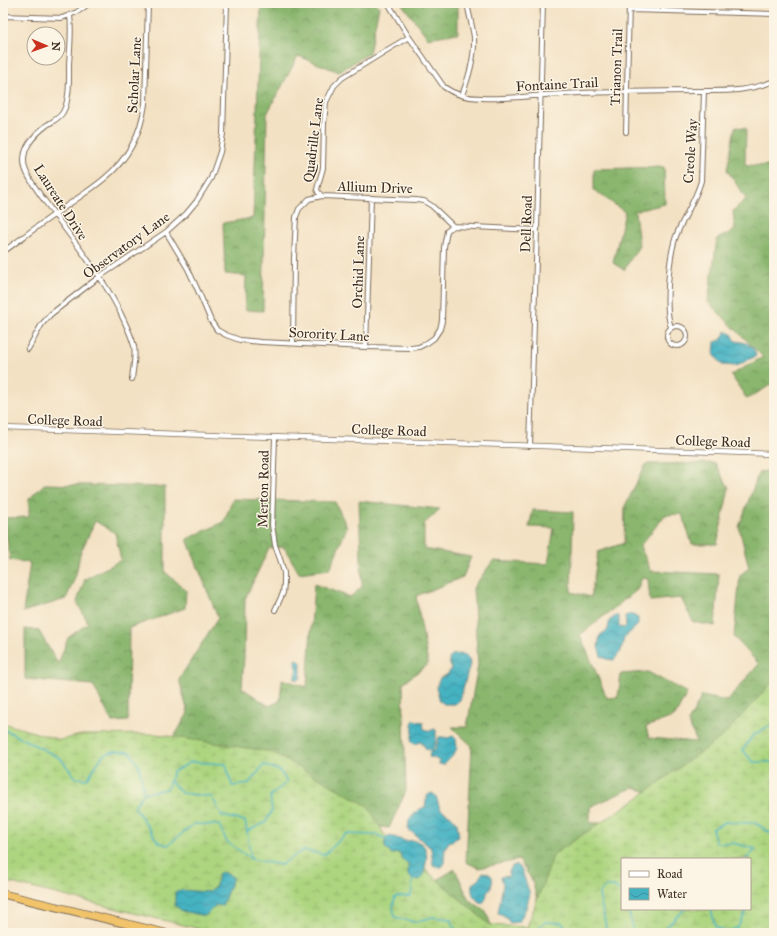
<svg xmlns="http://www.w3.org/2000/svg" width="777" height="936" font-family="'IM FELL Great Primer',serif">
	<defs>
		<pattern id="forest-crowns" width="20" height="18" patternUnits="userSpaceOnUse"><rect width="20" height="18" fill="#8ab66e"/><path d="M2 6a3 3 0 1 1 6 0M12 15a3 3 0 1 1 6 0" fill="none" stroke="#72945a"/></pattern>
		<pattern id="wetland-marsh" width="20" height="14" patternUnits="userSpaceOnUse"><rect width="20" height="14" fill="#add580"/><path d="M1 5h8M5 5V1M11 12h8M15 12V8" fill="none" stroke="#96b76e"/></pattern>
		<pattern id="water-waves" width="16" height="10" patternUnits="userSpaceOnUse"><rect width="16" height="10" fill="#45b2c2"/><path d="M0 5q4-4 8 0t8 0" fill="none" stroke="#3b919d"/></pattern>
	</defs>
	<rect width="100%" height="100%" fill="#fcf5e5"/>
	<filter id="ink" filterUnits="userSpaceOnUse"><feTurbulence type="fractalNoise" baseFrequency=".025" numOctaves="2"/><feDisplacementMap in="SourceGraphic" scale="8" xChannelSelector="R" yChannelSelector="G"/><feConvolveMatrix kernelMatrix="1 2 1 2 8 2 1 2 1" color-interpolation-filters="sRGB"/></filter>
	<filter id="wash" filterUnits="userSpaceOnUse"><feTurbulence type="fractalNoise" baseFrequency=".012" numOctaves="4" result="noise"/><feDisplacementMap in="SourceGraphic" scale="16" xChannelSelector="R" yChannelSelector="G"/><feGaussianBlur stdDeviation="0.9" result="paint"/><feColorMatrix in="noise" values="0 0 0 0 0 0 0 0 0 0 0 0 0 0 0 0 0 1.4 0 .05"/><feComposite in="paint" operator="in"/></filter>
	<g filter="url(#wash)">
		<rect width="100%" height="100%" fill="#f3e1c3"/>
		<!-- forest -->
		<path fill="url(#forest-crowns)" stroke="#627046" d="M261,3h115l3,4 -10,46 -30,19 -41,-16 -31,58 -4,197 -18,-1 1,-34 -21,-2 -2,-51 30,-5z
			M401,3h57v30l-30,5z
			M735,127l11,1 -1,37 29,1v217l-27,16 -16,-24 32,-18 -55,-55 9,-63 18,-9 -2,-19 13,-12 -19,-29z
			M664,167l1,37 -30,7 4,35 -15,24 -11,-7 12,-51 -31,-22v-21z
			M715,463l14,25 -12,56h-25l-10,-30 -17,1 -25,31 11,25 68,3 -4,52 -22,-4 -12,-24 -31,3 -2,-22 -6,-1 -5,12 -57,45 27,63 11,-1 3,-23 27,-2 39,21 -12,23 -29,11 3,11 48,4 -9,-20 14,-26 25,5 32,-37 -25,-27 6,-62 9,-7 -10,-41 20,-55 15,-2v139l-3,26 3,1v290l-66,-17h42v-50h-22l-63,-64 -33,-7 -42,19v16h31l-4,24 -76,68 -9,-35 -13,-20 -40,8 -13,-6 6,-116 -20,-19h15l11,-62 -5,-77 20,-27 55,3 6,-36 -25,-1 4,-17 40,2 -2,80 20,5 7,-45 26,-9 1,-37 21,-42z
			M44,484l121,3v85l21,18 -1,18 -56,20 -1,93 -16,1 -19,-37 -68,-6v-50l14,2 19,33 10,-26 20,-15 -11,-21 8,-23 36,-19 -6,-27 -20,-12 -15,33 -4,21 -10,24 -20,6 -23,7 7,-49 -20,-3 -6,-42 25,-1v-18z
			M233,499l102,3 12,25 -17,42 -31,4 -15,-26 -15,1 -24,51 -1,58 -2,31 27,18 11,-5 2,-22 25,8 7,-103 36,13 12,-10 -3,-86 81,8 -16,15v25l47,8 -8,20 -47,19 12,68 -25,19 3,108 -17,37 -50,-6 -172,-73 21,-36 -9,-34 39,-61 -31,-79 37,-17z
			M455,869l14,31 17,11 8,22 -77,-41z"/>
		<!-- wetland -->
		<path fill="url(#wetland-marsh)" stroke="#74804f" fill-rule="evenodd" d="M774,680v252l-1,1h-557l-213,-52v-158l57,17 21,-5 75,-1 116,18 96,54 16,28 106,91 37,2 27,-73 88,-59 81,-59zM622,859h128v50h-128z"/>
		<!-- water -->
		<path fill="url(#water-waves)" stroke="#406e70" d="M726,331l7,4 2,6c10,1 19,3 21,15l-20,10 -14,-1 -8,-11 1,-12 6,-2z
			M631,614l7,4v7l-14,13 -3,13 -7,9 -8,-1 -5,-3 -3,-9 2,-12 8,-5 1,-9 8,-6 2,3v8l5,2 2,-2 -1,-10z
			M460,654l6,1 3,5 1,4 -10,36 -5,4h-11l-4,-3 -4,-13 4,-10 8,-4 3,-5 -2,-10 3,-4z
			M298,659l3,4v15l-3,2 -3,-1v-3l2,-5 -2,-11z
			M414,720l9,2 1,7 6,2 4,-2 2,1c0,7 1,16 -5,21l-5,-2 -5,-7 -6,2 -4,-2 2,-12 -1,-6z
			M453,736l3,3c3,15 -3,15 -12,26l-5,-1v-3l-5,-3 -5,-1 1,-5 5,-2 4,-13h4l5,1z
			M432,793l4,3 4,13 11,7 6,7 2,14 -10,5 -4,6 -1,15 -4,5 -7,-3 -2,-17 -23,-19 1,-9 9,-10 7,-3 2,-12z
			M388,836c7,0 12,4 18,5 3,0 6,-1 10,0 16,5 10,23 7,36 -7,5 -9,4 -15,-2v-12l-5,-2 -4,-8 -7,1c-8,-5 -10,-10 -4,-18z
			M517,865l4,3 9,26 -4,14 -7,14 -9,1 -4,-5 -8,-5 5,-29 -2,-7 3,-1 4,1 1,-5 3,-6z
			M222,872l11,5 -11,29 -6,-1 -11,11 -23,-5 -7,-6v-13l5,-2 29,2 7,-6 2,-12z
			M483,872c6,1 11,3 9,11 -1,4 -1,6 -5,8 0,5 -1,10 -5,12 -9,-5 -11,-9 -10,-19l6,-4z"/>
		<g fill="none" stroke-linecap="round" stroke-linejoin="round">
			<!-- stream -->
			<path stroke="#45b2c2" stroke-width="1.5" d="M774,723l-22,13 -9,14 10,12h21
				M3,729l57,29 16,20 11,1 16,-24 12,-4 15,1 9,14 5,27 23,-4 6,-17 18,-10 35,2 6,22 16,-2 16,-19 16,6 7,11 -17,14 2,15 -7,12 -18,8 4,28 30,6 22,-15 21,5 22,-21 31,1 10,4
				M170,780l11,13 31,4 10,19 23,5 2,10
				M144,793l-10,13 24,36 10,3 26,-21 25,1 8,17 23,16
				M746,859l10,-10 -23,-6h-17l-4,-14 13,-7 30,1 19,12
				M413,878l-2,18 -16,1 -2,10 2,10 19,5 19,-5 18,2 4,10 -3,4
				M628,909l4,16v8
				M711,909l4,17 11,7
				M533,933l12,-11 17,1 8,10
				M603,933l3,-6 -7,-33 6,-7h11l6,7
				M662,933l3,-5 20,-19
				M727,933l11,-6 8,-15 -2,-3"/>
		</g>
	</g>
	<g filter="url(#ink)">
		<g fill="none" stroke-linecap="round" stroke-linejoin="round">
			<defs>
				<path id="minor" d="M388,3l21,34 35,50c11,8 25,11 38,11 21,1 42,-1 63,-3 27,-2 55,-3 82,-3 24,-1 48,-1 73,-1 28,0 47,1 74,-10
					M629,10l145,4
					M70,15c2,16 0,33 -1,49 0,14 1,36 -6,48 -3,6 -10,9 -16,13 -13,10 -27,24 -22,43 4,14 19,31 27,43 24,33 50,65 68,101 5,11 11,22 14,34 2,10 -1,22 -2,33
					M3,16l59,2 15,-6 13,-9
					M462,95c7,-18 13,-39 12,-58 -2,-12 -5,-23 -7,-34
					M626,132l3,-129
					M322,196l-4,-4 -1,-3 6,-21 1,-44 2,-22 8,-16 8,-8 45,-28 22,-13
					M166,232l22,37 12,26 11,26 6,9 9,5 14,5 21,2 105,5 45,1 8,-1 8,-4 7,-5 6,-9 2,-8 2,-74 3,-16 6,-5
					M3,252c18,-13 36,-27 55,-40 15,-11 33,-22 47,-34 23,-19 36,-45 40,-74l3,-101
					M667 336a10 10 0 1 1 20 0a10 10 0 1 1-20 0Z
					M671,327c-7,-18 -2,-68 4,-88 7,-20 20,-37 26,-58l3,-90
					M293,343l1,-85 2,-41 3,-8 10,-10 13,-3 94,4 8,1 8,5 21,20 84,4
					M366,347l5,-149
					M28,349l14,-25 9,-10 48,-37 67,-45 20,-18 10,-12 15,-24 9,-26 3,-18 4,-131
					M275,438l-3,87 3,20 6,17 3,11v11l-1,9 -8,17
					M530,446l7,-216 6,-227"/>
				<path id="tertiary" d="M3,428l771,26"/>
				<path id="motorway" d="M3,894l162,39"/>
			</defs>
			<!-- minor casing -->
			<use href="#minor" stroke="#7b6a58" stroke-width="6"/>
			<!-- tertiary casing -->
			<use href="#tertiary" stroke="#7b6a58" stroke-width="6"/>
			<!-- motorway casing -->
			<use href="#motorway" stroke="#7b6a58" stroke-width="9"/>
			<!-- minor -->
			<use href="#minor" stroke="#fff" stroke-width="4"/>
			<!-- tertiary -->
			<use href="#tertiary" stroke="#fff" stroke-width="4.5"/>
			<!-- motorway -->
			<use href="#motorway" stroke="#f1c36a" stroke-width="7"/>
		</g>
	</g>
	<g text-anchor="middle" stroke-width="3" stroke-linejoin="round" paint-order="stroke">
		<!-- street labels -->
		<g font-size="14" fill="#3b2a1e" stroke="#fcf5e5">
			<text transform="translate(616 67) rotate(-88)" y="5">Trianon Trail</text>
			<text transform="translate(134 75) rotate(-87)" y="5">Scholar Lane</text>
			<text transform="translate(557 84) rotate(-3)" y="5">Fontaine Trail</text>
			<text transform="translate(313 140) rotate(-83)" y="5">Quadrille Lane</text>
			<text transform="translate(690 151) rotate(-86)" y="5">Creole Way</text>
			<text transform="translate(375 187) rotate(2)" y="5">Allium Drive</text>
			<text transform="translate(61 202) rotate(57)" y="5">Laureate Drive</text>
			<text transform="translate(526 224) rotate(-88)" y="5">Dell Road</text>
			<text transform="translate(126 245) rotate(-36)" y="5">Observatory Lane</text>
			<text transform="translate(358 272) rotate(-88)" y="5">Orchid Lane</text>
			<text transform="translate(329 334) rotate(3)" y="5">Sorority Lane</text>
			<text transform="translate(65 420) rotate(2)" y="5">College Road</text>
			<text transform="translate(389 430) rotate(2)" y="5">College Road</text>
			<text transform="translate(713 441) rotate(2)" y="5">College Road</text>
			<text transform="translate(263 489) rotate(-89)" y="5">Merton Road</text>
		</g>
	</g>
	<!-- margin -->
	<rect width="777" height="936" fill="none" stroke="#fcf5e5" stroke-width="16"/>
	<!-- legend -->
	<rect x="621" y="858" width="130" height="52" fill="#fcf5e5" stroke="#afa495"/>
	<rect x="629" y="871" width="20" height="6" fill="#ffffff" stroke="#afa495"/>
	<text x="657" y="878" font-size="12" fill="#3b2a1e">Road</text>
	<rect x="629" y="888" width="20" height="12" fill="url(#water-waves)" stroke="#afa495"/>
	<text x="657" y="898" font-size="12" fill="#3b2a1e">Water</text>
	<!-- north arrow -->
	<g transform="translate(46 46) rotate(92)"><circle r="19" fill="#fcf5e5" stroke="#afa495"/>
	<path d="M0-3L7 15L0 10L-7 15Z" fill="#c8321e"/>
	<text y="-6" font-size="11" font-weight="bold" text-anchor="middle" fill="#3b2a1e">N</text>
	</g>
</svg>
